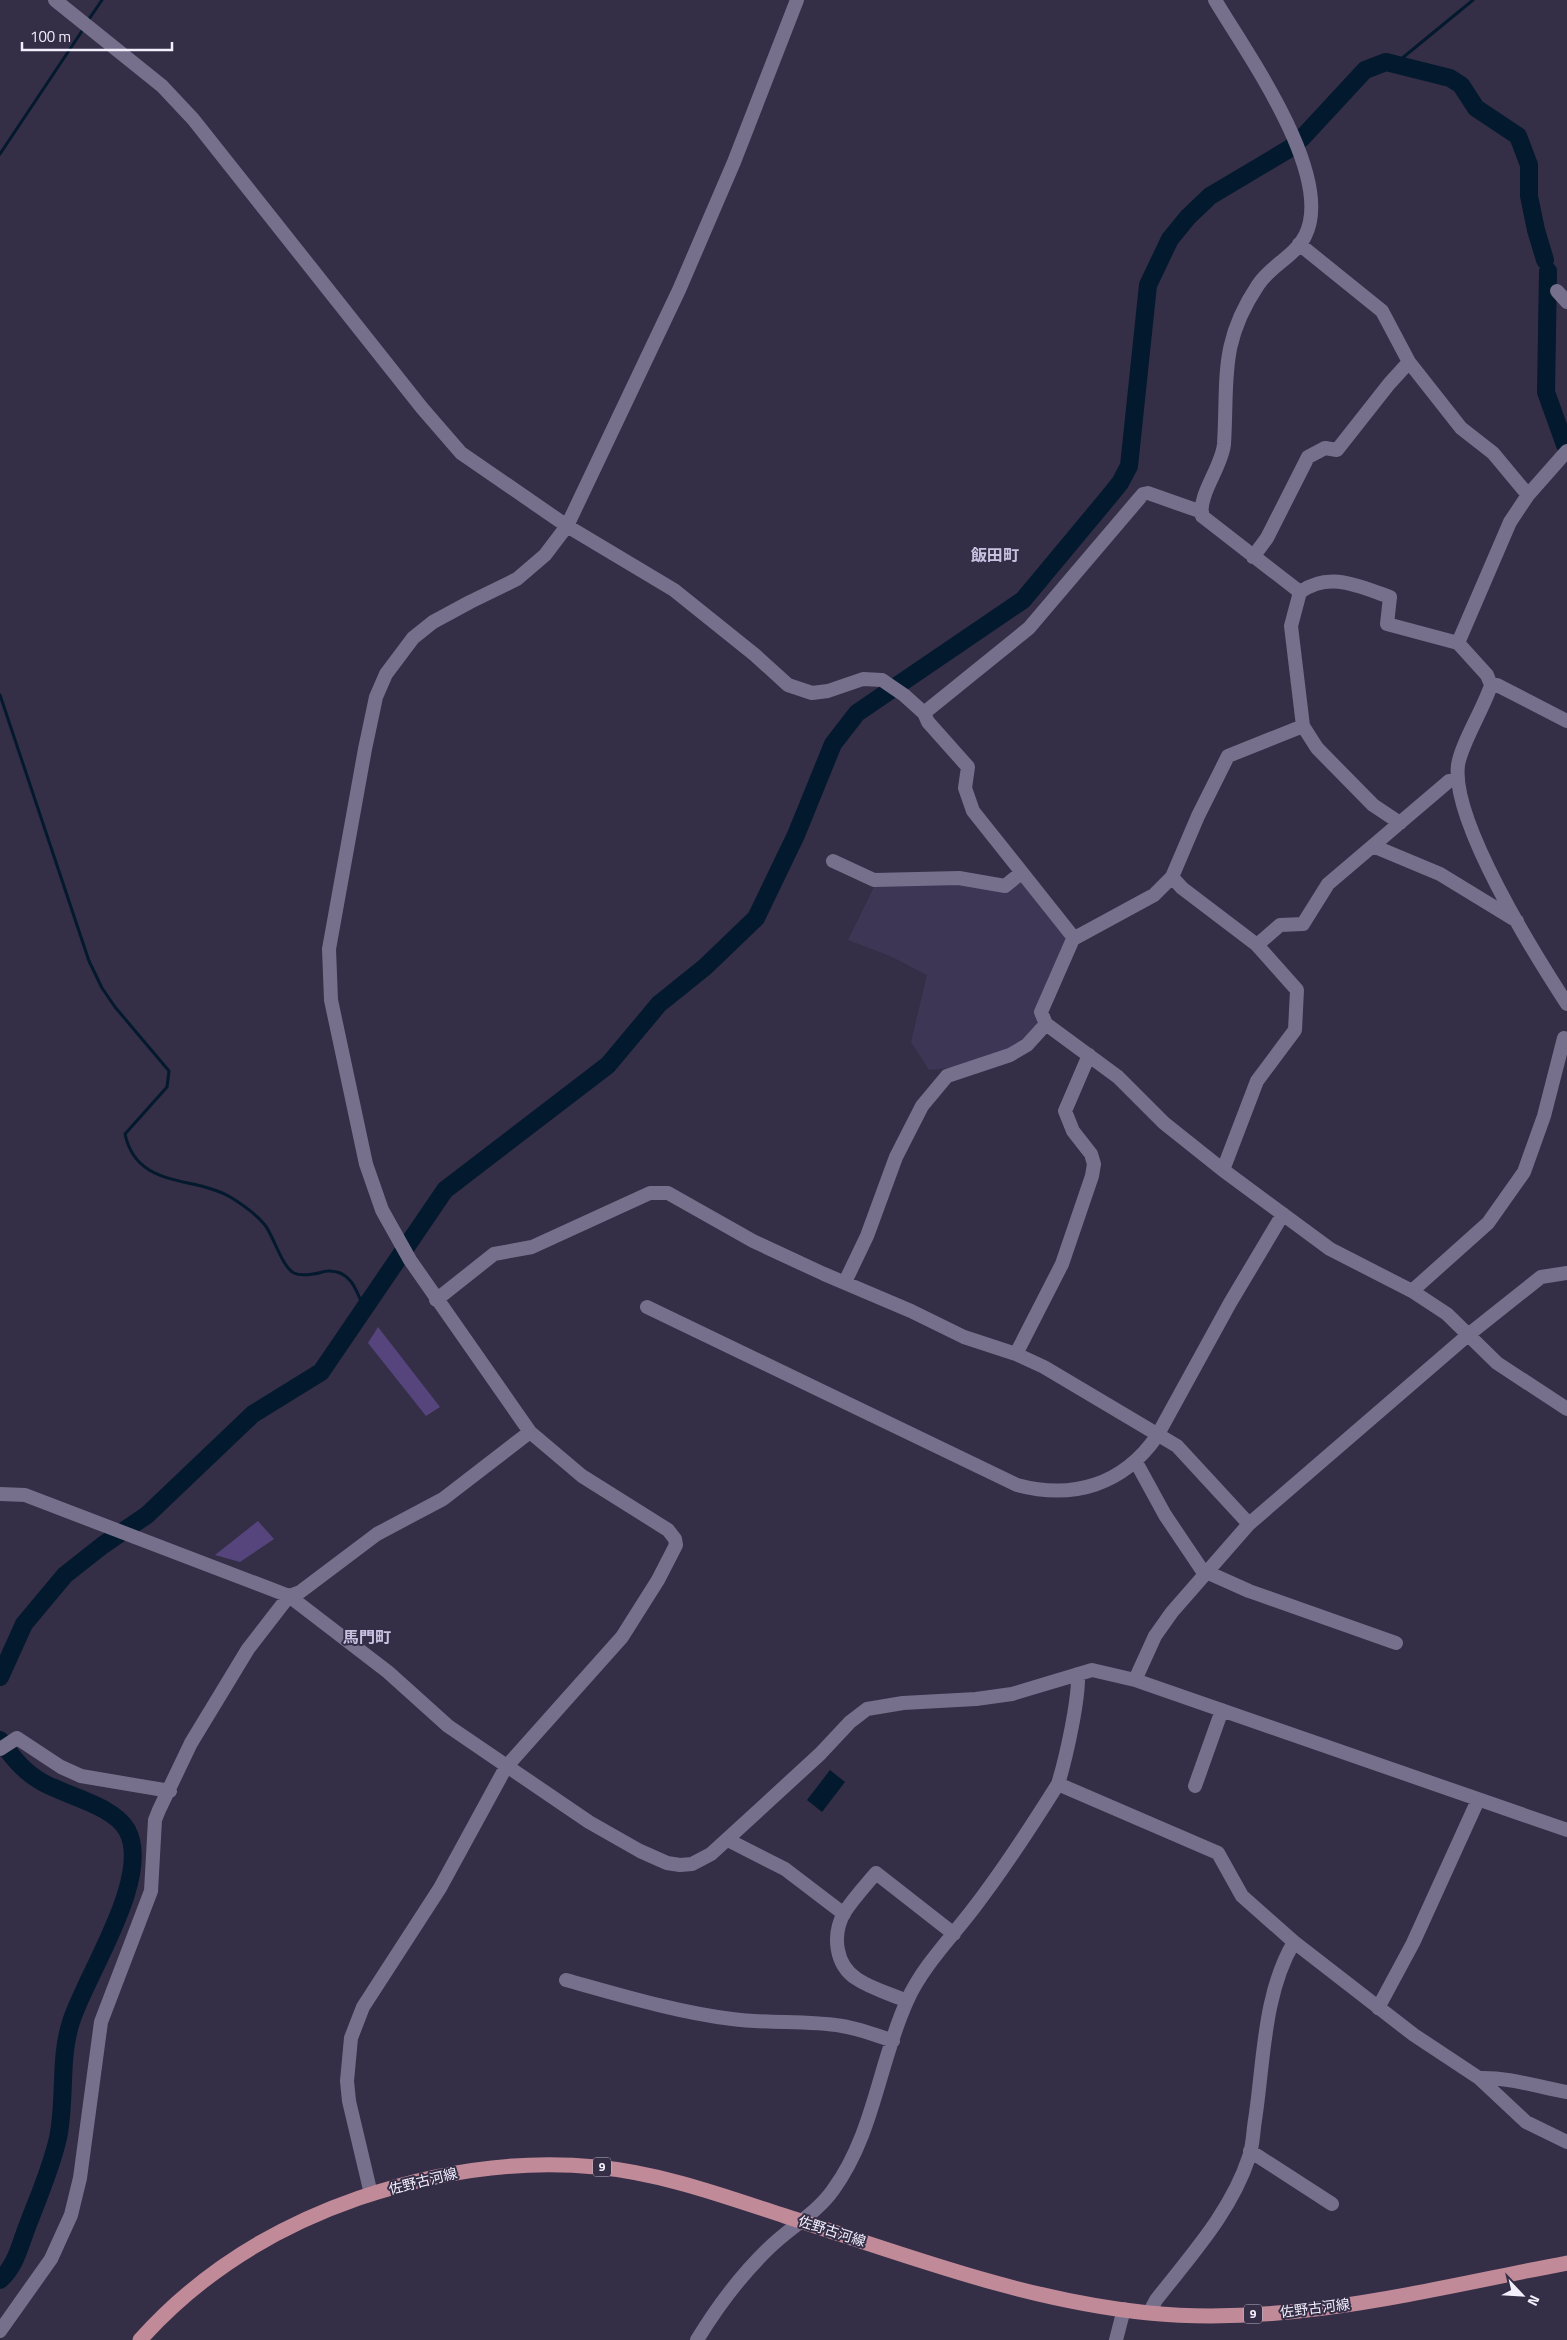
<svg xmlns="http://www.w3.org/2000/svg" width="1567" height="2340" font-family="'Titillium Web','Noto Sans JP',sans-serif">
	<rect width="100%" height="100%" fill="#352e47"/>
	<!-- built -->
	<path fill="#3e3655" d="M1020,879l50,60 -30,83 -4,7 -28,23 -43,14 -36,4 -18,-28 16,-67 -37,-19 -42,-16 27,-55z"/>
	<!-- green -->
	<path fill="#56457d" d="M378,1327l62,80 -14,9 -58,-73z
		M258,1521l16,18 -34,23 -25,-7z"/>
	<!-- water -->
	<path fill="#03192e" d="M830,1770l15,12 -23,30 -15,-12z"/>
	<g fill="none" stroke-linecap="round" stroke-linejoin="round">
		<!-- stream -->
		<path stroke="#03192e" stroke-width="3" d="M87,22l15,-22
			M1395,64l78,-64
			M0,154l84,-126
			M0,695l89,266 13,27 13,19 54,64 -2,16 -42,47c12,56 70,41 107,64 11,7 25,17 33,27 9,12 17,42 29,48 6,3 13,2 19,1 5,0 10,-3 15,-3 23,-1 29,20 36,38"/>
		<!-- river -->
		<path stroke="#03192e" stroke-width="18" d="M1548,271l-2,121 19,53
			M0,1677l24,-53 41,-49 38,-30 44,-30 106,-101 68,-42 124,-182 163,-125 51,-61 46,-37 51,-49 40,-83 37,-91 24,-31 166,-113 84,-101 13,-16 9,-17 19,-181 22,-46 18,-22 22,-21 79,-47 13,-11 63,-68 21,-8 64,16 11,7 15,23 42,28 11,29v31l7,34 9,30
			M0,1740c12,17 24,32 42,42 24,14 71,23 85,48 26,47 -42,146 -56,192 -12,37 -5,78 -13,116 -7,31 -20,60 -31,89 -8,21 -11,38 -27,53"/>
		<!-- minor -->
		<path stroke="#77708d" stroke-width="14" d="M55,0l107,86 31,33 229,289 39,45 106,73 107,64 81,65 33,30 24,8 16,-2 35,-12 19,1 22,15 20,18 4,9 40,45 -3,21 8,23 101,127
			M1215,0c30,51 121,176 90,236 -10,20 -35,30 -47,49 -39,58 -30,94 -34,159 -2,23 -26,50 -22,72l98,76 -9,34 12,100 14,22 56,57 27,18
			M1299,244l83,67 27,51 52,66 32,25 35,42
			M1557,291l10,11
			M1567,451l-39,44 -18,27 -52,121 29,32 4,10c-7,23 -30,59 -33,80 -7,56 77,190 109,239
			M1253,557l14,-19 41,-81 17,-9 12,2 52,-66 20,-22
			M1300,592c30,-21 58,-6 90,5l-3,27 71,19
			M1491,685h6l70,36
			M924,713l105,-85 114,-134 5,-1 54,19
			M1303,726l-75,30 -30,60 -26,61 -18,18 -81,44 -32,73 5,12 72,53 46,46 59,47 107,79 82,42
			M1373,846l67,28 77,47
			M833,861l41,19 85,-2 46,8 16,-13
			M1172,877l10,11 75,57 40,45 -2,40 -38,51 -34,89
			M1257,945l23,-20 23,-1 25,-40 121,-103 8,-2
			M1564,1038l-20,78 -20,56 -36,51 -76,68 35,23 50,49 70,46
			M845,1282l22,-46 29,-79 26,-51 25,-30 63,-21 17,-10 19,-21
			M436,1300l58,-46 38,-7 118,-54h18l85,48 71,33 87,37 53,26 52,17 28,13 133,79 72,78
			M647,1307l370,178c56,15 106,0 140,-49l73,-133 53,-89
			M1016,1354l46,-90 30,-88 2,-12 -3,-10 -18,-23 -8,-20 24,-56
			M1136,1462l29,53 37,55 47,21 147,52
			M0,1494l25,1 264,101 99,76 60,54 141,96 51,29 27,12 13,2 12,-1 19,-10 109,-100 30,-32 17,-13 36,-6 73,-4 36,-5 80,-24 43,10 432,150
			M1135,1680l20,-44 17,-24 77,-88 219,-189 73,-58 26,-4
			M0,1749l17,-11 44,29 20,9 89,15
			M1058,1784l160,69 24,43 52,46 120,93 65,43 47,44 41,20
			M1195,1786l27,-76
			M728,1840l57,29 59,45
			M566,1980c54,15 110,32 166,39 37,5 74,1 110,7 18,3 34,9 51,15
			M907,2001c-16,-7 -35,-12 -50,-22 -22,-14 -25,-44 -13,-66 9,-14 21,-27 32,-40l78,61
			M1378,2008l35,-65 65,-143
			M1479,2078c30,-1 59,9 88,14
			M1250,2151l82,53
			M371,2194l-22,-93 -2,-20 4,-43 12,-31 77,-119 66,-121 116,-130 36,-57 18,-35 -1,-6 -7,-9 -86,-54 -52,-44 -120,-172 -28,-50 -16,-46 -35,-164 -2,-51 36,-200 11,-52 10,-23 27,-36 20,-16 37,-20 47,-23 28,-24 22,-29 112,-236 55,-128 63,-162
			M1149,2313l7,-13c35,-45 75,-88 93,-143 4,-11 4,-25 6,-37 9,-58 8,-126 39,-178
			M0,2331l51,-72 20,-44 9,-37 21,-156 50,-131 4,-71 4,-10 32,-67 57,-94 41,-53 11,-4 77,-58 66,-35 87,-67
			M697,2340c20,-33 44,-65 72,-92 20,-20 48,-35 64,-58 41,-56 46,-128 74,-189 15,-34 44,-63 66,-92 31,-40 58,-82 85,-125 8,-26 21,-84 20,-110
			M1116,2340l8,-31"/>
		<!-- major -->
		<path stroke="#c18a98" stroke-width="15" d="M140,2340c59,-66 135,-113 219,-142 77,-26 155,-39 237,-31 65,6 128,29 189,49 120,39 238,84 364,97 140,14 281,-24 418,-50"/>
	</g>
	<g text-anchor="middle" stroke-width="4" stroke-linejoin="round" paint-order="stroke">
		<!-- shield labels -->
		<g fill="#352e47" stroke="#bab6c6" stroke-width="1">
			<rect x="593" y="2157.5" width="18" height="19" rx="4"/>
			<rect x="1244" y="2304.5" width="18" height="19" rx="4"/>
		</g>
		<g font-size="12" font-weight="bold" fill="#f3f0fd">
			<text x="602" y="2171">9</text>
			<text x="1253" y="2318">9</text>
		</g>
		<!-- street labels -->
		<g font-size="14" fill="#f3f0fd" stroke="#352e47">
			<text transform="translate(423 2181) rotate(-14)" y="5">佐野古河線</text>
			<text transform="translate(832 2231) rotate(18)" y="5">佐野古河線</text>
			<text transform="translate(1315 2308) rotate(-7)" y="5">佐野古河線</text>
		</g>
		<!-- quarter labels -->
		<g font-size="16" font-weight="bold" fill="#c9c1e1" stroke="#352e47">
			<text x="995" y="561">飯田町</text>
			<text x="367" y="1643">馬門町</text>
		</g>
	</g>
	<!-- north arrow -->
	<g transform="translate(1522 2295) rotate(115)" stroke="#352e47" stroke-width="4" paint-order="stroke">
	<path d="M0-4L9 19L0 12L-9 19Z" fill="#f3f0fd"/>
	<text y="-8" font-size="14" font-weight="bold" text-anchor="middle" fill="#f3f0fd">N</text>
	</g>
	<!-- scale -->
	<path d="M22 42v8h150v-8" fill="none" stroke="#f3f0fd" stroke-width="2.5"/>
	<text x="30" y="42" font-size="15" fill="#f3f0fd" stroke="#352e47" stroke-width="4" paint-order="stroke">100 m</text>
</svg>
